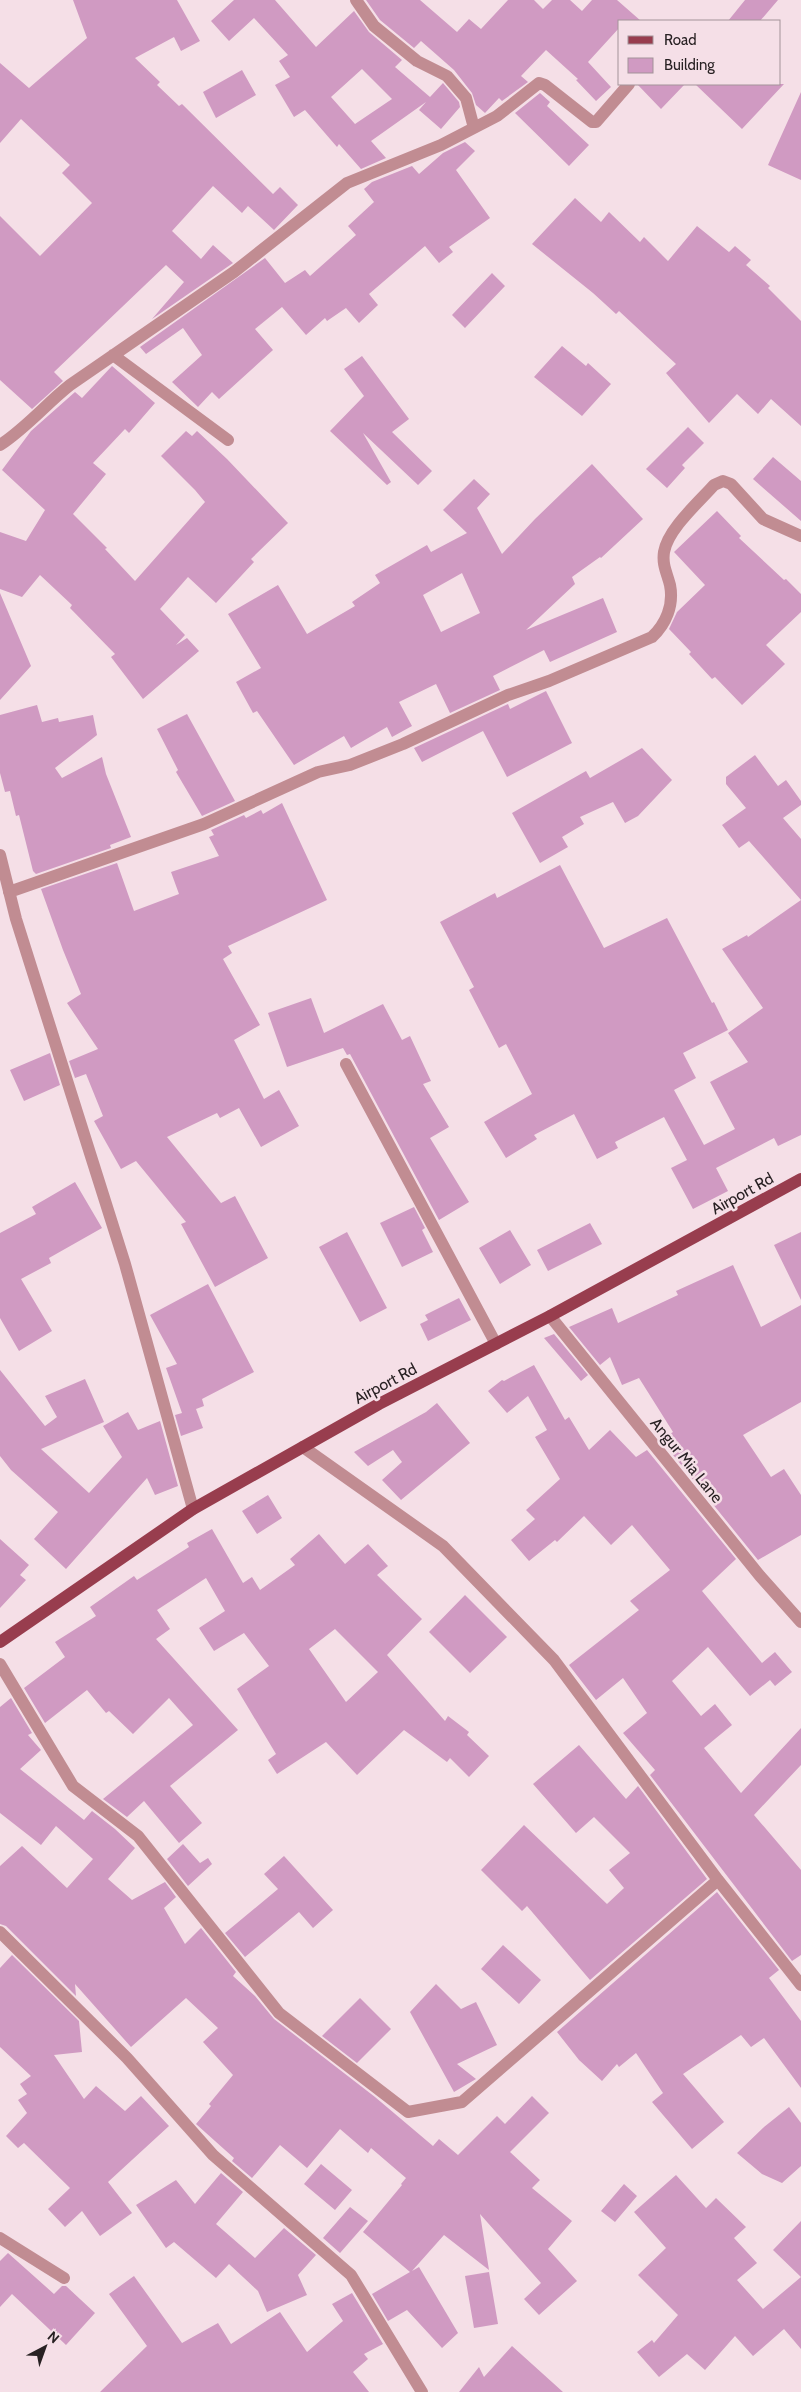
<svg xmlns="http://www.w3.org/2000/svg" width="801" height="2392" font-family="Cabin,sans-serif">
	<rect width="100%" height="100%" fill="#f5dfe7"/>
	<!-- building -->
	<path fill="#d09ac2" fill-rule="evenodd" d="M73,0h104l23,41 -19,10 -7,-14 -39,21 25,24 -3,3 22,21 3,-2 91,90 7,-7 18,18 -24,25 -26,-24 -6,7 -29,-27 -41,45 29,28 12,-14 20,18 -81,56 32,-37 -18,-17 -112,107 9,9 -31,28 -32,-29v-164l40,40 52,-53 -30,-30 8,-8 -49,-46 -21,24v-80l29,25 58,-50z
		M234,0h41l41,47 38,-36 15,21 33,28 -7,7 35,30 13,-14 16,19 1,5 -19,22 -22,-19 7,-8 -55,39 15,17 -25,11 -22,-25 -2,3 -32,-37 -11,7 -19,-32 15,-8 -11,-16 9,-6 -34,-37 -25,23 -18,-20zM362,69l30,30 -37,25 -24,-27z
		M366,0h54l37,32 12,-13 12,10 27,-29h26l9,9 9,-9h18l12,11 10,-11h25l24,21h-21v6l-32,35 23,25 -15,14 -20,-21 2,-1 -32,-29 -25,26 7,6 -26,19 -3,-3 -14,15 -9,-8 -4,-12 -18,-23 -33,-29 -7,7 -34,-28z
		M745,0h33l-18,21h-32z
		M242,70l14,25 -40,23 -13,-26z
		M637,84h48l-24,25z
		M695,84h89l-42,45z
		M801,92v88l-33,-15z
		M540,93l10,9 -3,4 42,39 -20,21 -54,-53z
		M465,142l10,9 -19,19 34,48 -41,29 4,5 -14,11 -14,-17 -56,48 9,11 -19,18 -13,-15 -19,13 -2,-3 -19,17 -24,-28 -27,22 18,21 -54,49 -7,-7 -14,15 -26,-25 30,-27 -19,-27 -37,26 -6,-7 125,-89 20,25 20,-13 5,6 46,-41 -8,-9 26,-24 -10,-13 8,-7 40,-16 7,8 24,-21z
		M575,198l26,24 8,-10 31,30 4,-5 24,24 29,-35 32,26 6,-6 16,14 -5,5 24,21 -2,2 33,33v105l-30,-27 -13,15 -21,-20 -28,29 -43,-50 10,-9 -57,-53 -3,3 -23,-21 -61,-49z
		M492,273l13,13 -40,42 -13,-13z
		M562,346l24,20 2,-3 23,21 -29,32 -48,-39z
		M362,356l47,63 -17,13 40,39 -14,14 -55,-52 28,49 -4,3 -57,-54 34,-35 -20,-27z
		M112,366l43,37 -26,30 -4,-4 -32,34 13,11 -33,40 34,34 -2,1 30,32 70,-79 -10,-12 -34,-34 25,-25 6,5 5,-5 30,28 61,64 -37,36 3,3 -38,41 -28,-26 -28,32 25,26 -9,10 11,-7 12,13 -56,48 -32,-42 4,-3 -45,-46 2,-3 -32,-30 -18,22 -22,-8v-57l26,9 19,-31 -43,-40 29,-39 44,-39 7,6z
		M688,427l16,16 -22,22 3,3 -18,20 -21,-19z
		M773,457l28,24v40l-48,-42z
		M592,464l51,55 -42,39 -1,-1 -28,20 3,7 -49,46 77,-32 14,34 -67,30 -6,-12 -51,26 7,14 -50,23 -14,-29 -37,18 13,24 -20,11 -5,-10 -36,21 -7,-12 -50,29 -37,-54 -4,2 -17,-31 25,-14 -33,-54 50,-29 29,49 48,-28 -3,-4 28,-19 -5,-8 52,-30 4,7 36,-19 -24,-23 31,-31 16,15 -13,14 25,46 33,-35zM462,573l18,40 -39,19 -18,-37z
		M717,511l24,25 -2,2 45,42 2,-1 15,15v18l-35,33 19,19 -43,41 -27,-28 -3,2 -23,-25 2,-2 -22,-23 8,-17 28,-27 -31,-33z
		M0,593l31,73 -31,34z
		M546,691l26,52 -65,34 -24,-46 -61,31 -8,-14 94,-44 2,5z
		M37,705l5,17 16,-4 1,4 34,-7 4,20 -42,33 7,10 40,-21 4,17 25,63 -21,8 1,3 -75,26 -3,-3 -14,-56 -3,1 -6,-25 -5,1 -5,-19v-58z
		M187,714l48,87 -33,15 -26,-44 2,-2 -21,-41z
		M642,748l30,32 -34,36 -13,7 -12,-21 -33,15 4,7 -22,13 6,10 -28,16 -28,-50 74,-42 4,7z
		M755,755l23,31 8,-6 15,21v4l-18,13 18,21v296l-23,11 -4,-8 -58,30 12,23 -35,18 -22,-41 16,-8 -23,-43 -49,25 3,6 -21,11 -23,-45 -40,21 3,4 -31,19 -22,-36 48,-28 -26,-50 -7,4 -30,-58 5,-3 -34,-65 55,-29 2,5 63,-33 44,83 63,-30 45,85 2,-1 14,28 -45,23 13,25 -22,12 30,55 31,-16 -25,-47 38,-20 -20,-29 35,-25 -41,-59 25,-14 1,2 53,-37 -52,-59 -10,7 -17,-23 24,-17 -20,-24v-7z
		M282,803l45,97 -99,46 4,7 -9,6 37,66 -26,15 30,59 15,-9 20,36 -38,21 -22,-39 -19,10 -3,-5 -50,24 54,66 14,-7 33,62 -53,29 -34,-63 5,-2 -50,-61 -15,8 -27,-48 9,-5 -17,-42 -11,4 -6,-17 29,-12 -31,-46 14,-9 -18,-44 -22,-61 76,-26 17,48 45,-17 -8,-22 48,-16 -10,-19 5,-2 -3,-5 33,-15 2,3 15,-8 2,4z
		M311,998l13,35 59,-29 19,36 8,-4 21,45 -8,3 26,43 -19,11 39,64 -30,18 -89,-166 -3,1 -4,-7 -56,19 -19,-54z
		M50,1053l10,32 -36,16 -14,-31z
		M75,1182l27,46 -53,30 2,5 -30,16 31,52 -33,20 -19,-33v-85l36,-19 -4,-7z
		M414,1207l11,21 -3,2 11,22 -31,15 -22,-44z
		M590,1223l12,21 -54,27 -11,-21z
		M510,1230l21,35 -31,19 -21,-36z
		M347,1232l40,76 -27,14 -41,-75z
		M801,1232v68l-27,-55z
		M733,1265l28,62 40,-22v97l-58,33 28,42 13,-8 17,26v40l-43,25 -97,-120 12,-8 -34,-54 -17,7 -12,-28 -10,8 -31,-38 43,-19 6,15 60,-28 -2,-4z
		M208,1284l46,88 -52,27 2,7 -8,3 7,19 -22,8 -6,-21 7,-2 -16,-45 11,-4 -27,-49z
		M459,1298l12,22 -43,21 -8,-17 8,-4 -3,-5z
		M554,1334l34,41 -7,6 -37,-43z
		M534,1365l31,55 4,-3 20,33 21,-20 26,27 11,-7 89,109 -34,32 60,72 13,-11 17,20 -17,14 -5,-6 -20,16 -42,-49 -36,34 29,35 14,-12 17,21 -28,23 37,45 60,-65v37l-47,50 47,55v85l-9,6 -142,-186 5,-5 -32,-37 24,-20 -24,-35 -27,22 -27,-35 70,-55 -9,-9 40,-31 -38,-45 -21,20 -27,-29 -27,26 -2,-2 -26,21 -18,-21 24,-21 -9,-9 34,-31 -25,-42 12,-7 -19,-34 -21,17 -19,-22 14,-11 2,1z
		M0,1370l45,56 12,-9 -12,-21 40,-17 19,43 -63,27 48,44 33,-36 -19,-31 25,-14 10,18 22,-9 18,65 -23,9 -8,-17 -81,91 -32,-30 24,-27 -47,-42 -11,-14z
		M437,1403l33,40 -69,57 -19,-20 20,-18 -9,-12 -25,16 -14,-14 72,-40z
		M268,1495l14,23 -25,16 -15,-23z
		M212,1529l31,54 9,-6 8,13 35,-25 -5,-6 29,-25 26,30 23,-20 20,22 -11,9 45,44 -35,36 58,66 3,-5 21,16 -2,3 22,21 -20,21 -19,-19 -3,4 -43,-32 -47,45 -31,-33 -49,32 -9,-14 8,-6 -39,-65 32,-23 -25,-33 -30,18 -15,-23 26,-17 -19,-33 -49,32 13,19 -14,10 82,91 -68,56 32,37 -23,20 -35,-42 -17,16 -24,-18 90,-74 -24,-27 -36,36 -24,-23 -3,2 -19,-23 -42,33 -21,-35 41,-31 -10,-15 41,-26 -6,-9 44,-31 3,4 52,-33 -2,-4zM335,1629l43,43 -32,30 -37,-53z
		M0,1539l29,26 -9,10 6,5 -26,28z
		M465,1595l42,42 -37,36 -41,-41z
		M11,1698l21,35 -4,2 13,15 -21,19 64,51 8,-9 23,18 20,19 -27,31 24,21 33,-18 11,15 -12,11 21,36 16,-16 35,44 -3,4 22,20 19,23 101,78 58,49 6,-7 19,16 39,-39 8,8 27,-28 17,17 -39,39 30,28 -8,8 40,33 -24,28 29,32 -38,34 -15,-16 17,-16 -61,-69 9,56 -45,-35 -32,36 7,-4 39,66 -16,15 -35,-38 -19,11 -16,-27 38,-22 -47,-40 39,-47 -1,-1 5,-6 -35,-30 -3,5 -28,-24 -33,39 -27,-23 -28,33 -20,-17 2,-3 -38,-34 15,-18 -2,-2 24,-29 -30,-33 15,-14 -32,-30 -55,49 -56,-63 1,12 -70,-70 -6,-2v-58l22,-20 45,42 26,-29 -37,-33 -15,19 -41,-32v-106z
		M579,1745l47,54 12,-13 69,93 -117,101 -63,-74 -5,5 -41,-41 43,-45 83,79 17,-16 -15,-18 21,-17 -36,-36 -18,16 -43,-49z
		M183,1844l17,19 8,-5 4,6 -24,22 -21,-27z
		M284,1856l49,54 -20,18 -14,-16 -54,45 -20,-24 53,-44 -14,-15z
		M717,1892l62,78 -10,8 32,43v67l-37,-50 -13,9 -10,-12 -58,39 41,48 -32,27 -40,-47 11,-9 -27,-40 -17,14 -2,-3 -15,17 -23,-21 -22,-28z
		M503,1945l38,35 -22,24 -38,-35z
		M12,1955l67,66 3,31 -28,3 30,44 12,-13 29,25 16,-15 28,30 -61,56 24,31 -32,23 -18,-25 -17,16 -17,-18 22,-21 -46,-45 -6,5 -12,-12 21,-23 -9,-13 9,-6 -7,-10 11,-8 -31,-29v-79z
		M436,1984l25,25 15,-7 21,43 -40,19 19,15 -22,13 -44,-80z
		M360,1998l31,31 -34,34 -35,-27z
		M789,2107l12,16v43l-19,17 -20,-9 -25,-21 27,-26z
		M321,2164l31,26 -17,20 -31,-26z
		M221,2173l22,19 -27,32 39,34 29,-30 32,27 -18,20 9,20 -40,17 -9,-21 -29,-27 -13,14 -42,-36 -8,6 -30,-43 40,-25 19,24z
		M676,2175l30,33 10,-10 30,29 -12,11 23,25 -20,17 26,29 38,-32 -28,-27 28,-29v128l-17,-20 -31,27 -18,-20 -30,34 -18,-16 -28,23 -22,-25 15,-12 2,3 24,-28 -40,-40 28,-27 -32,-36z
		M624,2184l13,12 -22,26 -14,-11z
		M350,2207l18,14 -28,32 -17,-15z
		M8,2253l46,41 8,-8h4l29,27 -29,32 -54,-51 -12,13v-46z
		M489,2272l9,52 -24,4 -9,-52z
		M134,2276l48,67 36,-20 13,21 49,-32 27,40 36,-31 -11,-17 20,-11 31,51 -19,10 4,5 -15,13 16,20h-269l47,-46 -38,-52z
		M512,2346l51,46h-104l20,-25 5,10z"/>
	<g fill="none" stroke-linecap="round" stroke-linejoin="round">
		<!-- minor -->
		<path stroke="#c18c92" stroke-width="12" d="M356,0l18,26 43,35 30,15 19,22 8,30
			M113,355l115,85
			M0,445c26,-17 46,-41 70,-60l164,-113 113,-89 94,-38 56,-29 42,-33 6,2 47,37h4l33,-38
			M0,855l16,64 109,345 68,245
			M9,892l195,-68 114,-52 32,-7 53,-21 105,-49 41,-14 103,-44c14,-13 22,-32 18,-52 -3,-12 -8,-20 -6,-33 4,-23 35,-50 50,-67l9,-4 8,3 32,35 38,17
			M346,1064l150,280
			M550,1316l210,260 41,46
			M303,1447l140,99 111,114 164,220 83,105
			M0,1664l73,122 65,50 141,177 129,99 54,-10 256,-222
			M0,1932l127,126 86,97 138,120 71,117
			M0,2238l64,40"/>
		<!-- major -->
		<path stroke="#983d4e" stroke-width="12" d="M0,1642l193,-133 186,-105 171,-88 251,-137"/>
	</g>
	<g text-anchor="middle" stroke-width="5" stroke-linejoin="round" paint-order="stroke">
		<!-- street labels -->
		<g font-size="16" fill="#282123" stroke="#f5dfe7">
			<text transform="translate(742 1193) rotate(-29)" y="6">Airport Rd</text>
			<text transform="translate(385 1383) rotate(-28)" y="6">Airport Rd</text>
			<text transform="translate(687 1460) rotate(51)" y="6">Angur Mia Lane</text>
		</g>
	</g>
	<!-- legend -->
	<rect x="618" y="20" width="162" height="65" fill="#f5dfe7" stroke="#a39399"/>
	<rect x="628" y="36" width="25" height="8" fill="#983d4e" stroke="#a39399"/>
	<text x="664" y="45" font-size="15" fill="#282123">Road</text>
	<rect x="628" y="58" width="25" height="15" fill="#d09ac2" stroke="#a39399"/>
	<text x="664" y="70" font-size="15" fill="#282123">Building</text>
	<!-- north arrow -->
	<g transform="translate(45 2347) rotate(41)" stroke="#f5dfe7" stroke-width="4" paint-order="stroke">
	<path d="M0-4L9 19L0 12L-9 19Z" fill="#282123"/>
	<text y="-8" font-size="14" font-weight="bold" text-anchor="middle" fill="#282123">N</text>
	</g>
</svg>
